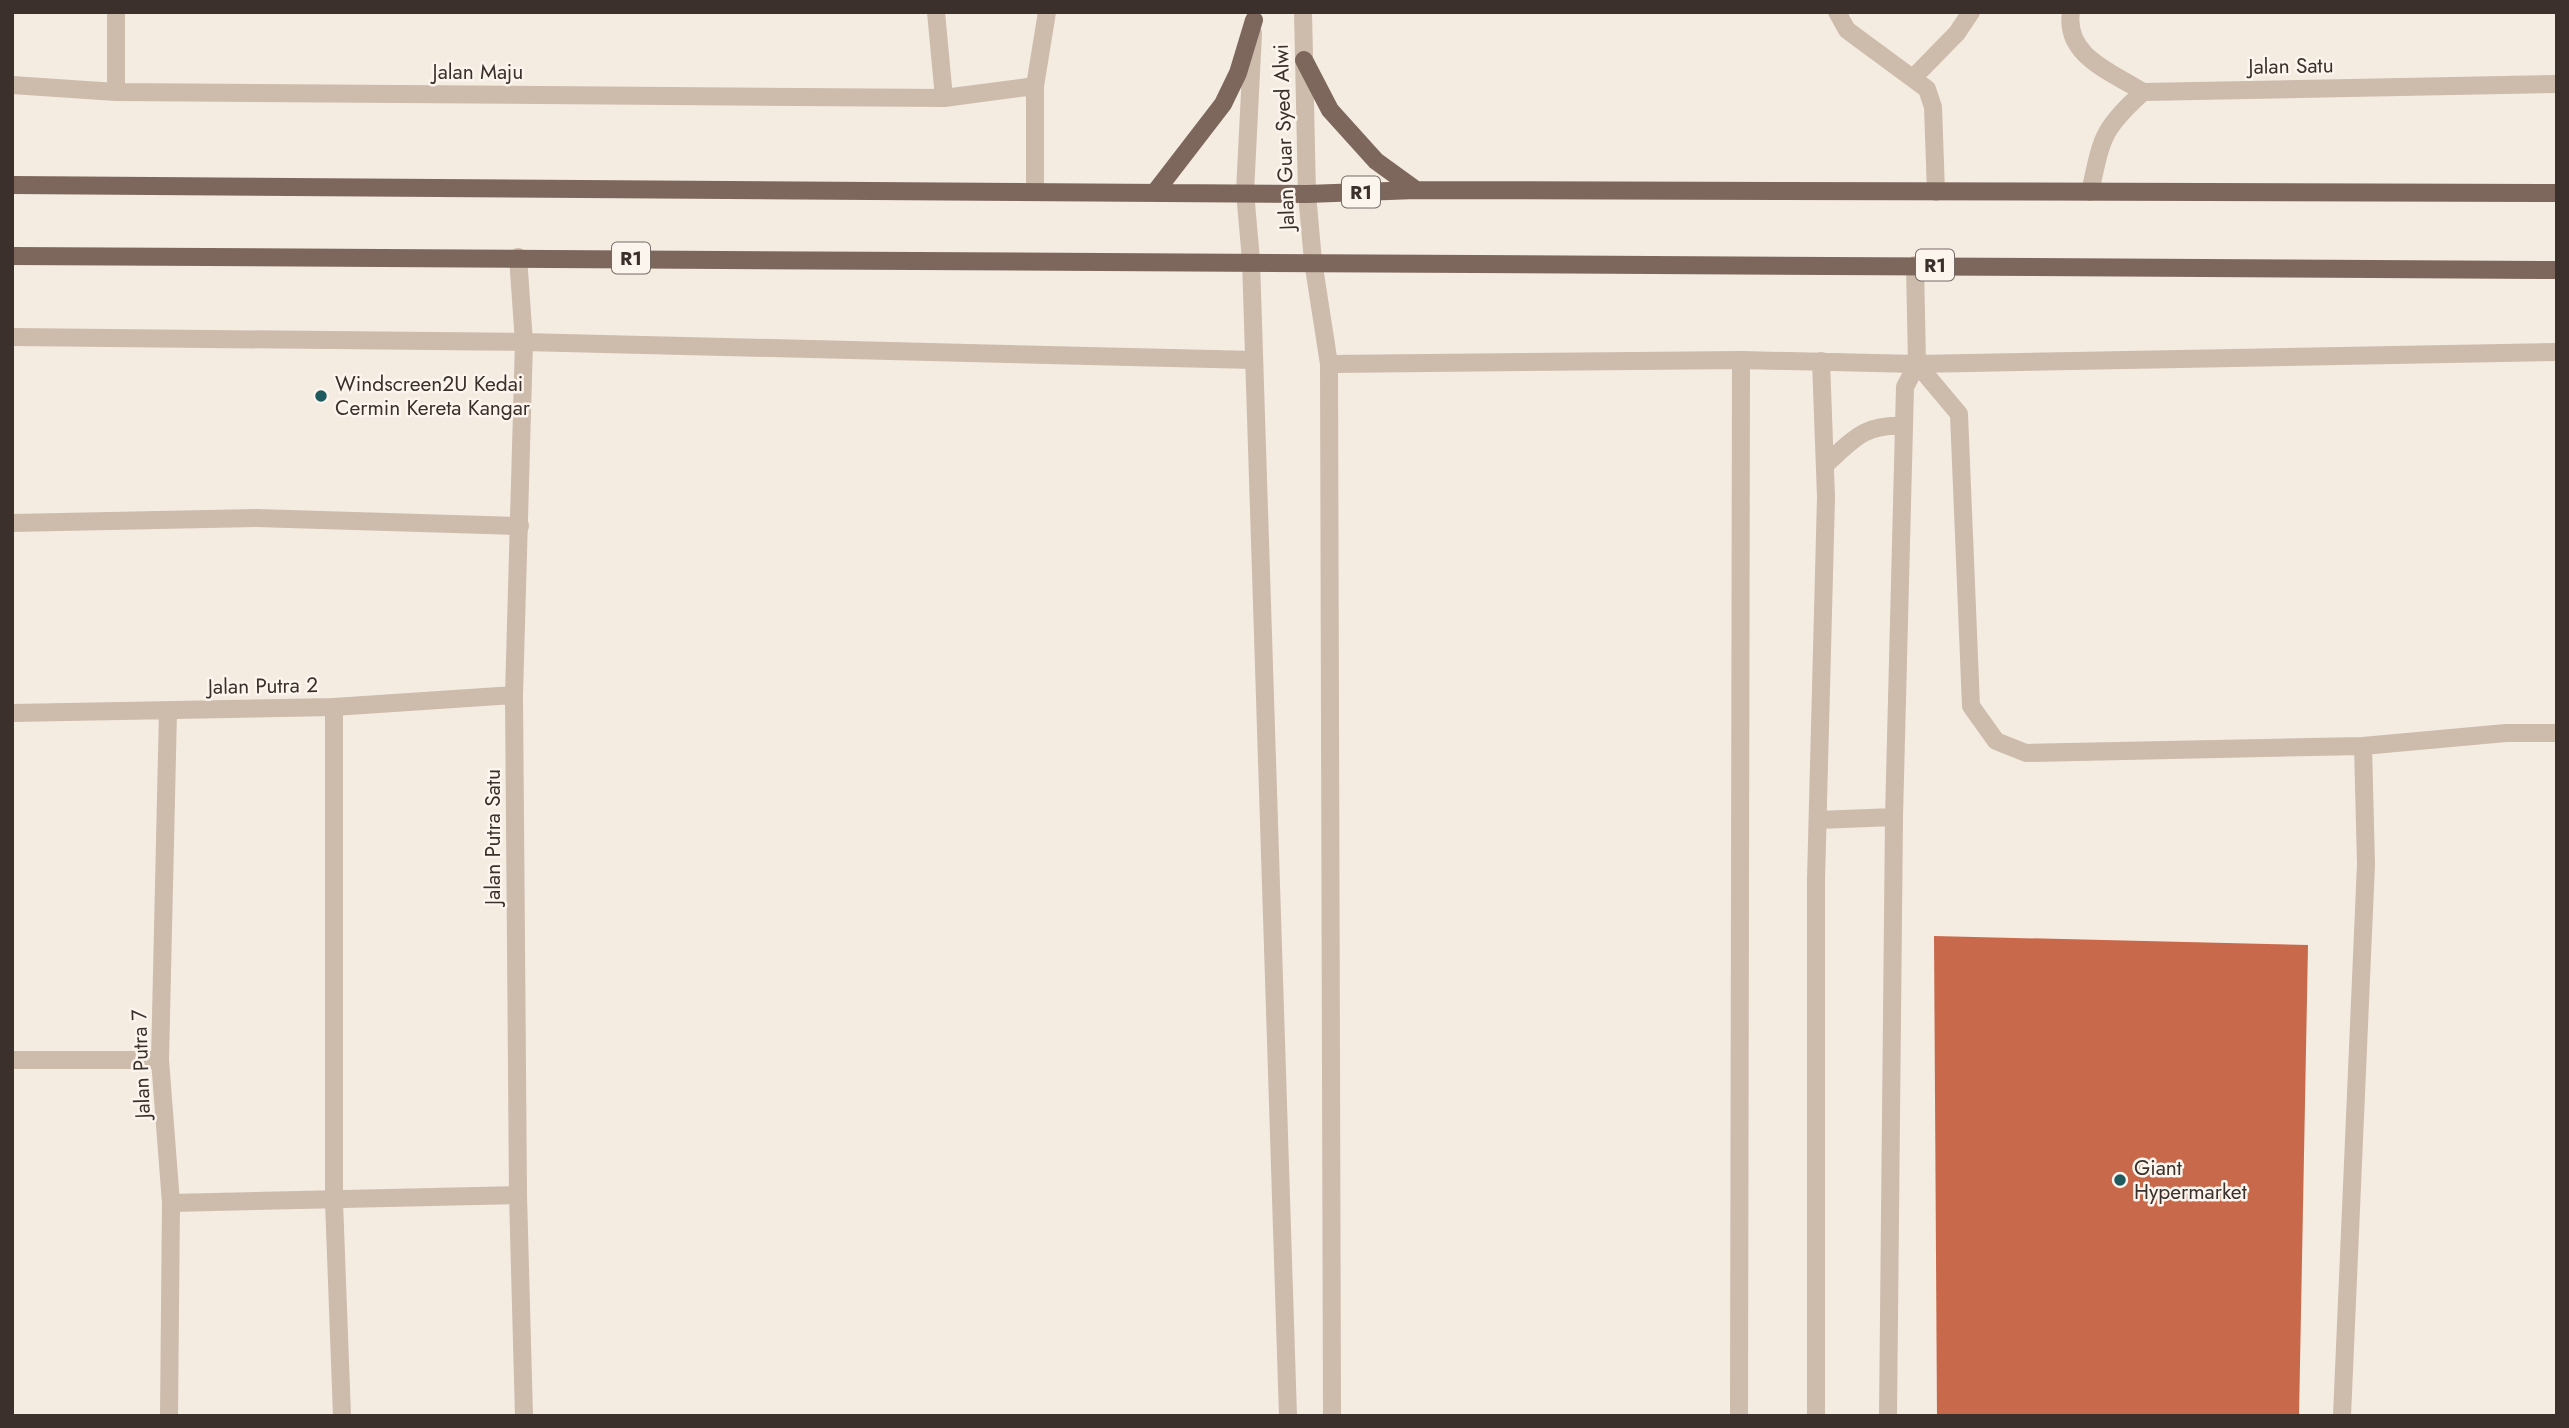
<svg xmlns="http://www.w3.org/2000/svg" width="2569" height="1428" font-family="Jost,sans-serif">
	<rect width="100%" height="100%" fill="#f4ebe1"/>
	<!-- building -->
	<path fill="#c8694b" d="M1934,936l374,9 -9,471h-362z"/>
	<g fill="none" stroke-linecap="round" stroke-linejoin="round">
		<!-- service -->
		<path stroke="#cdbbac" stroke-width="18" d="M2071,12c-7,44 41,60 72,80
			M1035,86l12,-74
			M2090,192c12,-54 11,-62 53,-100l414,-8
			M1251,260l37,1156
			M1313,261l16,103 3,1052
			M1915,265l2,99 42,50 12,292 25,35 30,12 337,-7 3,118 -24,552
			M1329,364l412,-4 176,4 640,-12
			M1825,465c29,-26 39,-41 79,-39
			M12,523l244,-5 264,8
			M334,707v494l8,215
			M2363,746l143,-13h51
			M1818,820l76,-3
			M171,1203l347,-8
			M1739,1416l2,-1056
			M1816,1416v-536l10,-383 -5,-136
			M1888,1416l6,-599 11,-430 12,-23"/>
		<!-- minor -->
		<path stroke="#cdbbac" stroke-width="18" d="M936,12l8,86
			M1837,12l10,18 80,59 6,18 3,85
			M1914,77l43,-44 14,-21
			M12,85l104,7 828,6 91,-12v105
			M116,92v-80
			M518,257l6,85 -10,353 4,500 6,221
			M12,337l512,5 730,18
			M168,711l-8,349 11,143 -2,213
			M12,713l322,-6 180,-12
			M12,1060h148"/>
		<!-- tertiary -->
		<path stroke="#cdbbac" stroke-width="18" d="M1303,12l4,182 6,67
			M1251,260l-6,-68 8,-159"/>
		<!-- primary -->
		<path stroke="#7d675c" stroke-width="18" d="M1304,60l26,50 46,51 40,29
			M12,185l1295,9 109,-4 1141,3
			M1156,191l67,-87 15,-31 16,-53
			M12,256l2545,14"/>
	</g>
	<!-- markers -->
	<g fill="#1f5a5e" stroke="#fbf5ee" stroke-width="2.5">
		<circle cx="321" cy="396" r="7"/>
		<circle cx="2120" cy="1180" r="7"/>
	</g>
	<g text-anchor="middle" stroke-width="5" stroke-linejoin="round" paint-order="stroke">
		<!-- shield labels -->
		<g fill="#fbf5ee" stroke="#756b66" stroke-width="2">
			<rect x="1342" y="176.5" width="38" height="31" rx="5"/>
			<rect x="612" y="242.5" width="38" height="31" rx="5"/>
			<rect x="1916" y="249.5" width="38" height="31" rx="5"/>
		</g>
		<g font-size="19" font-weight="bold" fill="#3b302b">
			<text x="1361" y="199">R1</text>
			<text x="631" y="265">R1</text>
			<text x="1935" y="272">R1</text>
		</g>
		<!-- street labels -->
		<g font-size="21" fill="#3b302b" stroke="#fbf5ee">
			<text transform="translate(2291 66) rotate(-1)" y="7">Jalan Satu</text>
			<text x="478" y="79">Jalan Maju</text>
			<text transform="translate(1284 137) rotate(-92)" y="7">Jalan Guar Syed Alwi</text>
			<text transform="translate(263 686) rotate(-1)" y="7">Jalan Putra 2</text>
			<text transform="translate(493 837) rotate(-90)" y="7">Jalan Putra Satu</text>
			<text transform="translate(141 1064) rotate(-92)" y="7">Jalan Putra 7</text>
		</g>
		<!-- poi labels -->
		<g font-size="21" fill="#3b302b" stroke="#fbf5ee" text-anchor="start">
			<text x="335" y="391">Windscreen2U Kedai<tspan x="335" dy="24">Cermin Kereta Kangar</tspan></text>
			<text x="2134" y="1175">Giant<tspan x="2134" dy="24">Hypermarket</tspan></text>
		</g>
	</g>
	<!-- border -->
	<rect width="2569" height="1428" fill="none" stroke="#3b302b" stroke-width="28"/>
</svg>
